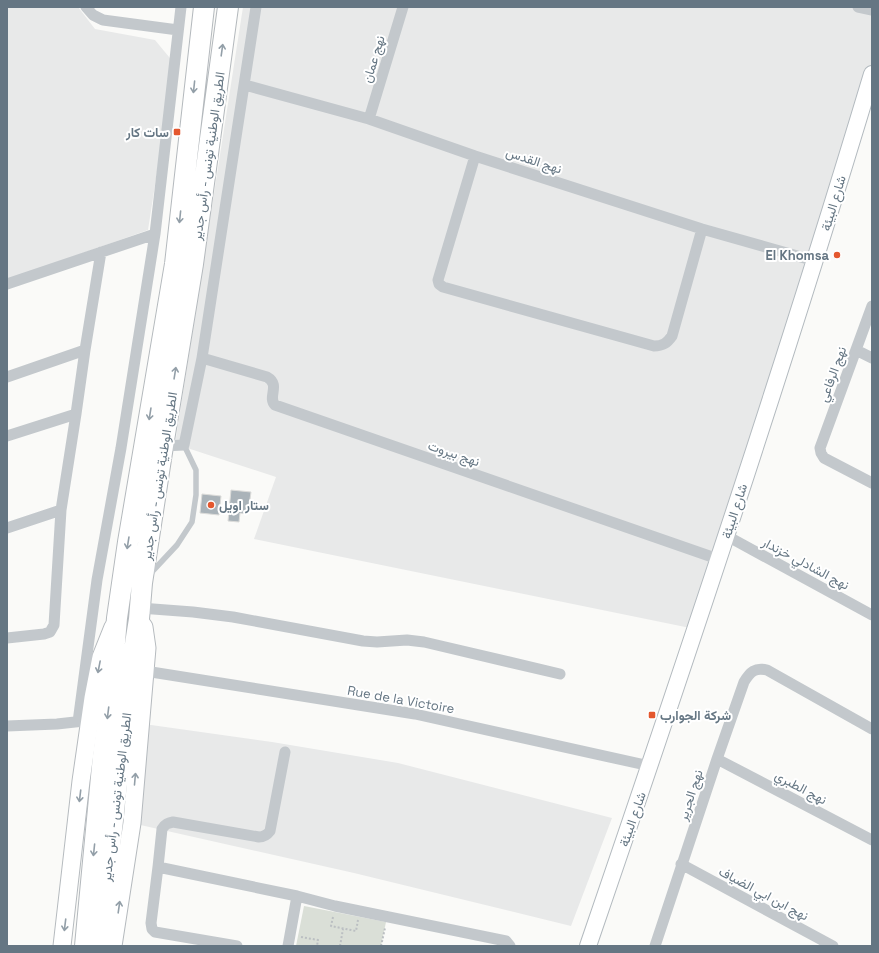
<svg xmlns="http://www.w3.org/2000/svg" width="879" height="953" font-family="'Space Grotesk',Vazirmatn,sans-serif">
	<rect width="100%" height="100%" fill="#fafaf8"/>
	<!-- built -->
	<path fill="#e8e9e9" d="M7,7h71l17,22 60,11 19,23 -26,167 -141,50z
		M243,7h629v88l-172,535 -446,-91 22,-62 -101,-33z
		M144,724l128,18 126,21 214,55 -41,108 -217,-53 -218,-49z"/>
	<!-- green -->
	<path fill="#dadfd7" d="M304,906l82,16 -5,24h-85z"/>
	<!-- building -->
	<path fill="#aab3b9" stroke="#dcdcda" d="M231,490l20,2 -3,22 -8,-1 -1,9 -11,-1z
		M202,494l19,2 -2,19 -19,-2z"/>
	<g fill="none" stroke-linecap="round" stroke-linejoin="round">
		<defs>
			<path id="secondary" d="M588,946c99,-289 196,-579 284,-872"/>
			<path id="primary" d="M62,946l19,-165 12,-83 8,-41 12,-30
				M113,946l19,-123 15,-175 -3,-21 -5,-7"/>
			<path id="highway" d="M85,946l18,-190 7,-55 7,-83 11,-76 47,-278 29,-257
				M99,946l21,-189 11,-88 8,-50 3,-36 21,-137 30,-182 35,-257"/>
		</defs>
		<!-- secondary casing -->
		<use href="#secondary" stroke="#b3babf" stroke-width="18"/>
		<!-- primary casing -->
		<use href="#primary" stroke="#b5babe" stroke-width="19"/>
		<!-- highway casing -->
		<use href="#highway" stroke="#b4b9bd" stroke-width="22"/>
		<!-- path -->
		<path stroke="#bbbfc2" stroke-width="2" stroke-dasharray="2 2" stroke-linecap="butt" d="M333,917l-2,9 25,5 2,-11
			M301,937l17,3 -1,6
			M340,946l3,-17
			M381,946l4,-18"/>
		<!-- lane -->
		<path stroke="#c3c8cc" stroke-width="5.5" d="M149,575l28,-30 15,-23 4,-27v-25l-12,-25"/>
		<!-- street -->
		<path stroke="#c3c8cc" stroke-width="11" d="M86,7l7,8 10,5 75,10
			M858,7l14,3
			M245,85l124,34 106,37 227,73 113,32
			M369,119l34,-112
			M475,156l-37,124 1,4 4,3 211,59c9,0 13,-3 18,-10l30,-107
			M7,284l148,-50
			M872,306l-52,142 1,5 3,5 48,25
			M856,350l16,8
			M202,358l65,19c14,8 0,20 8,28l443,154
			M7,377l78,-27
			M7,436l69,-22
			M163,446l21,-1 18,-87 54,-351
			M7,528l54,-18
			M727,536l145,79
			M140,608l53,4 40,5 130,24 14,1 30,-2 17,2 136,32
			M7,638l37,-4 6,-2 4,-7 7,-115 15,-96 9,-64 16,-98
			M145,671l270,43 235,52
			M78,722l19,-142 24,-132 34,-214 26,-227
			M7,726l50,-2 27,-3
			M717,759l155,81
			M681,864l152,82
			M158,867l4,-38c3,-5 6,-6 11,-7l86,15c5,0 8,-2 11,-6l15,-79
			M237,946l-82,-14 -3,-3 -1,-6 7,-56 139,29 38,10 171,35 4,5
			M288,946l9,-50
			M655,946l62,-187 27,-77c6,-10 11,-15 23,-12l105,59"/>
		<!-- secondary -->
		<use href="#secondary" stroke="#fff" stroke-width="16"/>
		<!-- primary -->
		<use href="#primary" stroke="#fff" stroke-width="17"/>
		<!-- highway -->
		<use href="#highway" stroke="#fff" stroke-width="20"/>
	</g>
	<!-- one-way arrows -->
	<defs><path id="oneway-shaft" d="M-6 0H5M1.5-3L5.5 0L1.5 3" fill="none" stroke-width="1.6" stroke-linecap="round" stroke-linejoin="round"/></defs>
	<g stroke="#939fa8">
		<use href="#oneway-shaft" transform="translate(222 50) rotate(-82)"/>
		<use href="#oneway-shaft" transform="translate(194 87) rotate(96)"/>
		<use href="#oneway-shaft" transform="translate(180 217) rotate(96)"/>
		<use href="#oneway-shaft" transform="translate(175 373) rotate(-81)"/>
		<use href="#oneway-shaft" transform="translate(150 414) rotate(99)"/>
		<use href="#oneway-shaft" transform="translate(128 543) rotate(99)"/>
		<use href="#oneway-shaft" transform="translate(99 667) rotate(101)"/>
		<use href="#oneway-shaft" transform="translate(108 713) rotate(97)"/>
		<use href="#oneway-shaft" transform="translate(135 779) rotate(-85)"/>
		<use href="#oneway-shaft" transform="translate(80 796) rotate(97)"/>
		<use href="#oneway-shaft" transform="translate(94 850) rotate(96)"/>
		<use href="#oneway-shaft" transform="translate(119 907) rotate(-82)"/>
		<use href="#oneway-shaft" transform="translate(65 925) rotate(97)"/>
	</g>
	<!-- markers -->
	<g fill="#e4572e" stroke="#fff" stroke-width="1.5">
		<rect x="173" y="128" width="8" height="8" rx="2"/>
		<circle cx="837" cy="255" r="4"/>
		<circle cx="211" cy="505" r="4"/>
		<rect x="648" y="711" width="8" height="8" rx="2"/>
	</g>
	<g text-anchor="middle" stroke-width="4" stroke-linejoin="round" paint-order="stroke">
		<!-- street labels -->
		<g font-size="13" fill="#657683" stroke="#fff">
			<text transform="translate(373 59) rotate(-73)" y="5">نهج عمان</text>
			<text transform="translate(208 156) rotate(-82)" y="5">الطريق الوطنية تونس - رأس جدير</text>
			<text transform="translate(534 160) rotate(18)" y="5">نهج القدس</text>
			<text transform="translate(833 203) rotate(-73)" y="5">شارع البيئة</text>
			<text transform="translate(832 374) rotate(-70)" y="5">نهج الرفاعي</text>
			<text transform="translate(454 453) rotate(19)" y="5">نهج بيروت</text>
			<text transform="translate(159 476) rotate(-81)" y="5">الطريق الوطنية تونس - رأس جدير</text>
			<text transform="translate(734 511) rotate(-72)" y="5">شارع البيئة</text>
			<text transform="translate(806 563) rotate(28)" y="5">نهج الشادلي خزندار</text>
			<text transform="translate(401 699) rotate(10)" y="5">Rue de la Victoire</text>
			<text transform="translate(801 787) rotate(28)" y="5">نهج الطبري</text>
			<text transform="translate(690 795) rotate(-72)" y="5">نهج الجرير</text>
			<text transform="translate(116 797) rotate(-83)" y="5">الطريق الوطنية تونس - رأس جدير</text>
			<text transform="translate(632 819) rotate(-71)" y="5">شارع البيئة</text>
			<text transform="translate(764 893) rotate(28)" y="5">نهج ابن ابي الضياف</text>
		</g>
		<!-- poi labels -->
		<g font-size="13" font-weight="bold" fill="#657683" stroke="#fff" text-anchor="end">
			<text x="169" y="137">سات كار</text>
			<text x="829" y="260">El Khomsa</text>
			<text x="219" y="510" text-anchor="start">ستار اويل</text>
			<text x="660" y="720" text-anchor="start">شركة الجوارب</text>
		</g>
	</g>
	<!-- border -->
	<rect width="879" height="953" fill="none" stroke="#657683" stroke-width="16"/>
</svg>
